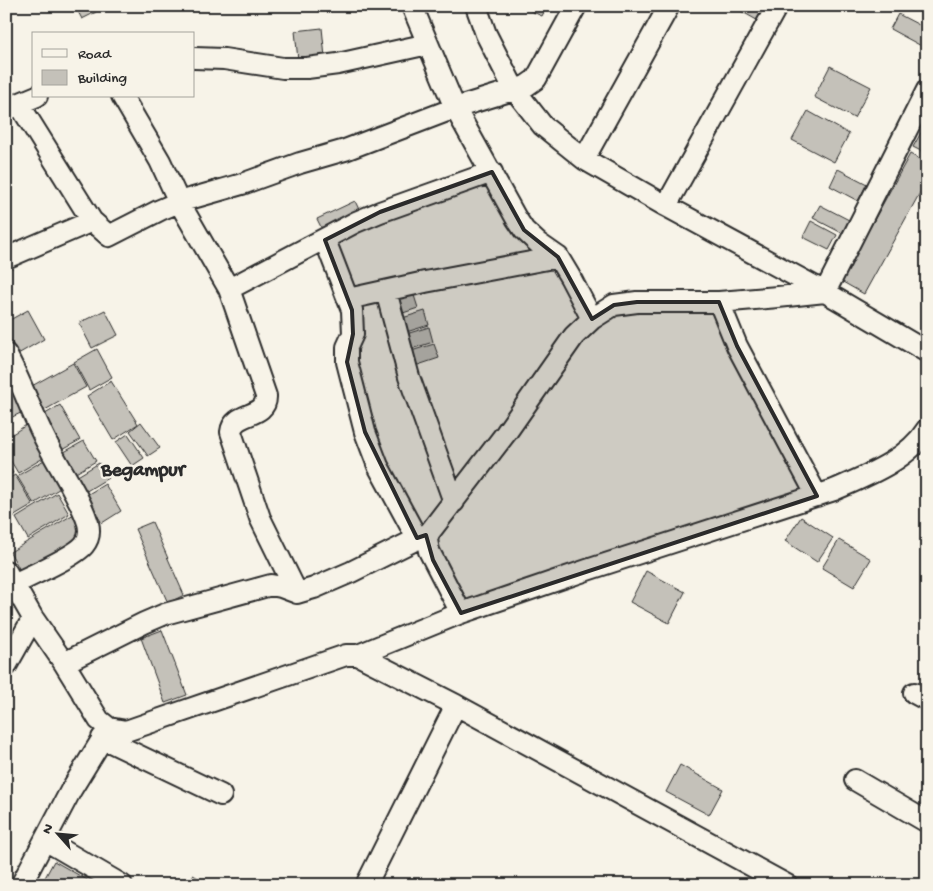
<svg xmlns="http://www.w3.org/2000/svg" width="933" height="891" font-family="'Gochi Hand',sans-serif">
	<rect width="100%" height="100%" fill="#f7f3e8"/>
	<filter id="ink" filterUnits="userSpaceOnUse"><feTurbulence type="fractalNoise" baseFrequency=".02" numOctaves="2"/><feDisplacementMap in="SourceGraphic" scale="10" xChannelSelector="R" yChannelSelector="G"/><feConvolveMatrix kernelMatrix="1 2 1 2 8 2 1 2 1" color-interpolation-filters="sRGB"/></filter>
	<g filter="url(#ink)">
		<!-- building -->
		<path fill="#c4c1b9" stroke="#2b2b2b" d="M75,6h18l3,6 -14,7z
			M519,6h28l-5,10z
			M732,6h39l-9,17z
			M898,14l29,15v20l-37,-20z
			M322,28l3,29 -27,3 -3,-29z
			M830,66l41,21 -17,31 -40,-21z
			M808,111l41,23 -15,28 -42,-22z
			M927,122v32l-14,-7z
			M910,154l17,9v17l-63,114 -23,-13z
			M838,169l29,15 -9,17 -28,-15z
			M355,201l8,17 -37,19 -9,-18z
			M820,205l29,15 -7,13 -29,-15z
			M811,221l26,14 -8,15 -26,-13z
			M412,289l6,19 -18,6 -6,-19z
			M28,310l16,29 -26,15 -12,-22v-10z
			M105,310l13,25 -26,13 -13,-25z
			M425,311l4,14 -26,8 -4,-14z
			M429,327l4,15 -25,8 -5,-15z
			M434,344l5,14 -27,9 -4,-15z
			M97,349l15,28 -23,13 -15,-28z
			M73,363l13,24 -43,24 -13,-24z
			M6,374l23,35 -23,11z
			M111,381l27,43 -25,16 -26,-44z
			M60,405l20,35 -24,13 -19,-34z
			M31,422l19,32 -32,19 -12,-20v-15z
			M141,422l19,26 -12,8 -18,-25z
			M128,434l16,24 -12,8 -16,-24z
			M84,441l12,20 -27,16 -12,-21z
			M51,456l16,28 -33,20 -17,-28z
			M6,461l7,12 -7,4z
			M99,463l9,15 -28,17 -9,-15z
			M15,475l18,30 -27,16v-41z
			M105,484l16,27 -19,12 -17,-27z
			M57,493l12,21 -41,25 -12,-21z
			M74,514l12,21 -65,37 -11,-20z
			M801,517l32,21 -16,24 -32,-21z
			M152,522l32,73 -16,8 -33,-74z
			M839,540l32,19 -17,28 -32,-19z
			M646,571l39,21 -16,31 -39,-21z
			M162,630l25,65 -22,8 -24,-65z
			M680,765l43,24 -14,26 -43,-23z
			M54,861l42,24h-55z
			M193,875l18,10h-24z"/>
		<g fill="none" stroke-linecap="round" stroke-linejoin="round">
			<defs>
				<path id="minor" d="M412,6l43,102 61,110 8,12 14,13 20,14 12,20 22,42
					M476,6l10,28 28,55 29,37 41,33 82,47 159,86 102,60
					M194,58l30,1 59,9h24l31,-4 90,-20
					M122,96l38,65 19,41 50,87 37,107c1,23 -33,15 -35,36l29,86 37,75
					M19,104l73,117 17,15 51,-26 19,-8 63,-18 58,-21 45,-13 110,-42 71,-22 10,-7 40,-73
					M8,108l29,-12
					M584,159l85,-153
					M666,206l111,-200
					M325,240l27,70 1,24 -6,13v15l18,70 13,34 39,72
					M6,258l86,-37
					M229,289l127,-67 24,-10 112,-40
					M386,291l23,86 45,125
					M348,299l77,-17 133,-25
					M719,302l18,44 80,150
					M6,354c16,29 26,61 42,91 12,24 32,52 40,78 2,8 1,16 -4,22 -10,12 -54,31 -70,39
					M6,571l27,47 31,45 35,57 10,8 17,3 220,-76h12l98,50 331,180
					M461,613l-32,-62 -2,-11 2,-7 77,-100 68,-97 18,-17 22,-14 23,-3h82l59,-5 47,-5 102,-202
					M358,655l103,-42 126,-43 247,-80c32,-14 74,-30 93,-61
					M64,663l80,-40 21,-9 106,-29 10,2 16,6 17,-5 37,-16 78,-39
					M6,666l27,-48
					M914,693l13,7
					M102,738l119,57
					M855,780l72,42
					M45,840l77,45
					M21,885l50,-95 38,-62
					M366,885l90,-180"/>
			</defs>
			<!-- minor casing -->
			<use href="#minor" stroke="#2b2b2b" stroke-width="24"/>
			<!-- minor -->
			<use href="#minor" stroke="#f7f3e8" stroke-width="20"/>
		</g>
	</g>
	<!-- marked area -->
	<path fill="#2b2b2b" fill-opacity="0.2" stroke="#2b2b2b" stroke-width="4" stroke-linejoin="round" d="M492,172l32,58 34,27 34,62 22,-14 23,-3h82l18,44 80,150 -356,117 -28,-53 -7,-25 -9,3 -52,-106 -18,-70 6,-28 -1,-24 -27,-70 55,-28z"/>
	<g text-anchor="middle" stroke-width="4.5" stroke-linejoin="round" paint-order="stroke">
		<!-- district labels -->
		<g font-size="20" font-weight="bold" fill="#2b2b2b" stroke="#f7f3e8">
			<text x="143" y="475">Begampur</text>
		</g>
	</g>
	<!-- margin -->
	<rect width="933" height="891" fill="none" stroke="#f7f3e8" stroke-width="25"/>
	<rect x="12" y="12" width="908" height="866" fill="none" stroke="#2b2b2b" stroke-width="2" filter="url(#ink)"/>
	<!-- legend -->
	<rect x="32" y="32" width="162" height="65" fill="#f7f3e8" stroke="#a5a39c"/>
	<rect x="42" y="49" width="25" height="8" fill="#f7f3e8" stroke="#a5a39c"/>
	<text x="78" y="58" font-size="15" fill="#2b2b2b">Road</text>
	<rect x="42" y="70" width="25" height="15" fill="#c4c1b9" stroke="#a5a39c"/>
	<text x="78" y="82" font-size="15" fill="#2b2b2b">Building</text>
	<!-- north arrow -->
	<g transform="translate(58 834) rotate(297)" stroke="#f7f3e8" stroke-width="4" paint-order="stroke">
	<path d="M0-4L9 19L0 12L-9 19Z" fill="#2b2b2b"/>
	<text y="-8" font-size="14" font-weight="bold" text-anchor="middle" fill="#2b2b2b">N</text>
	</g>
</svg>
